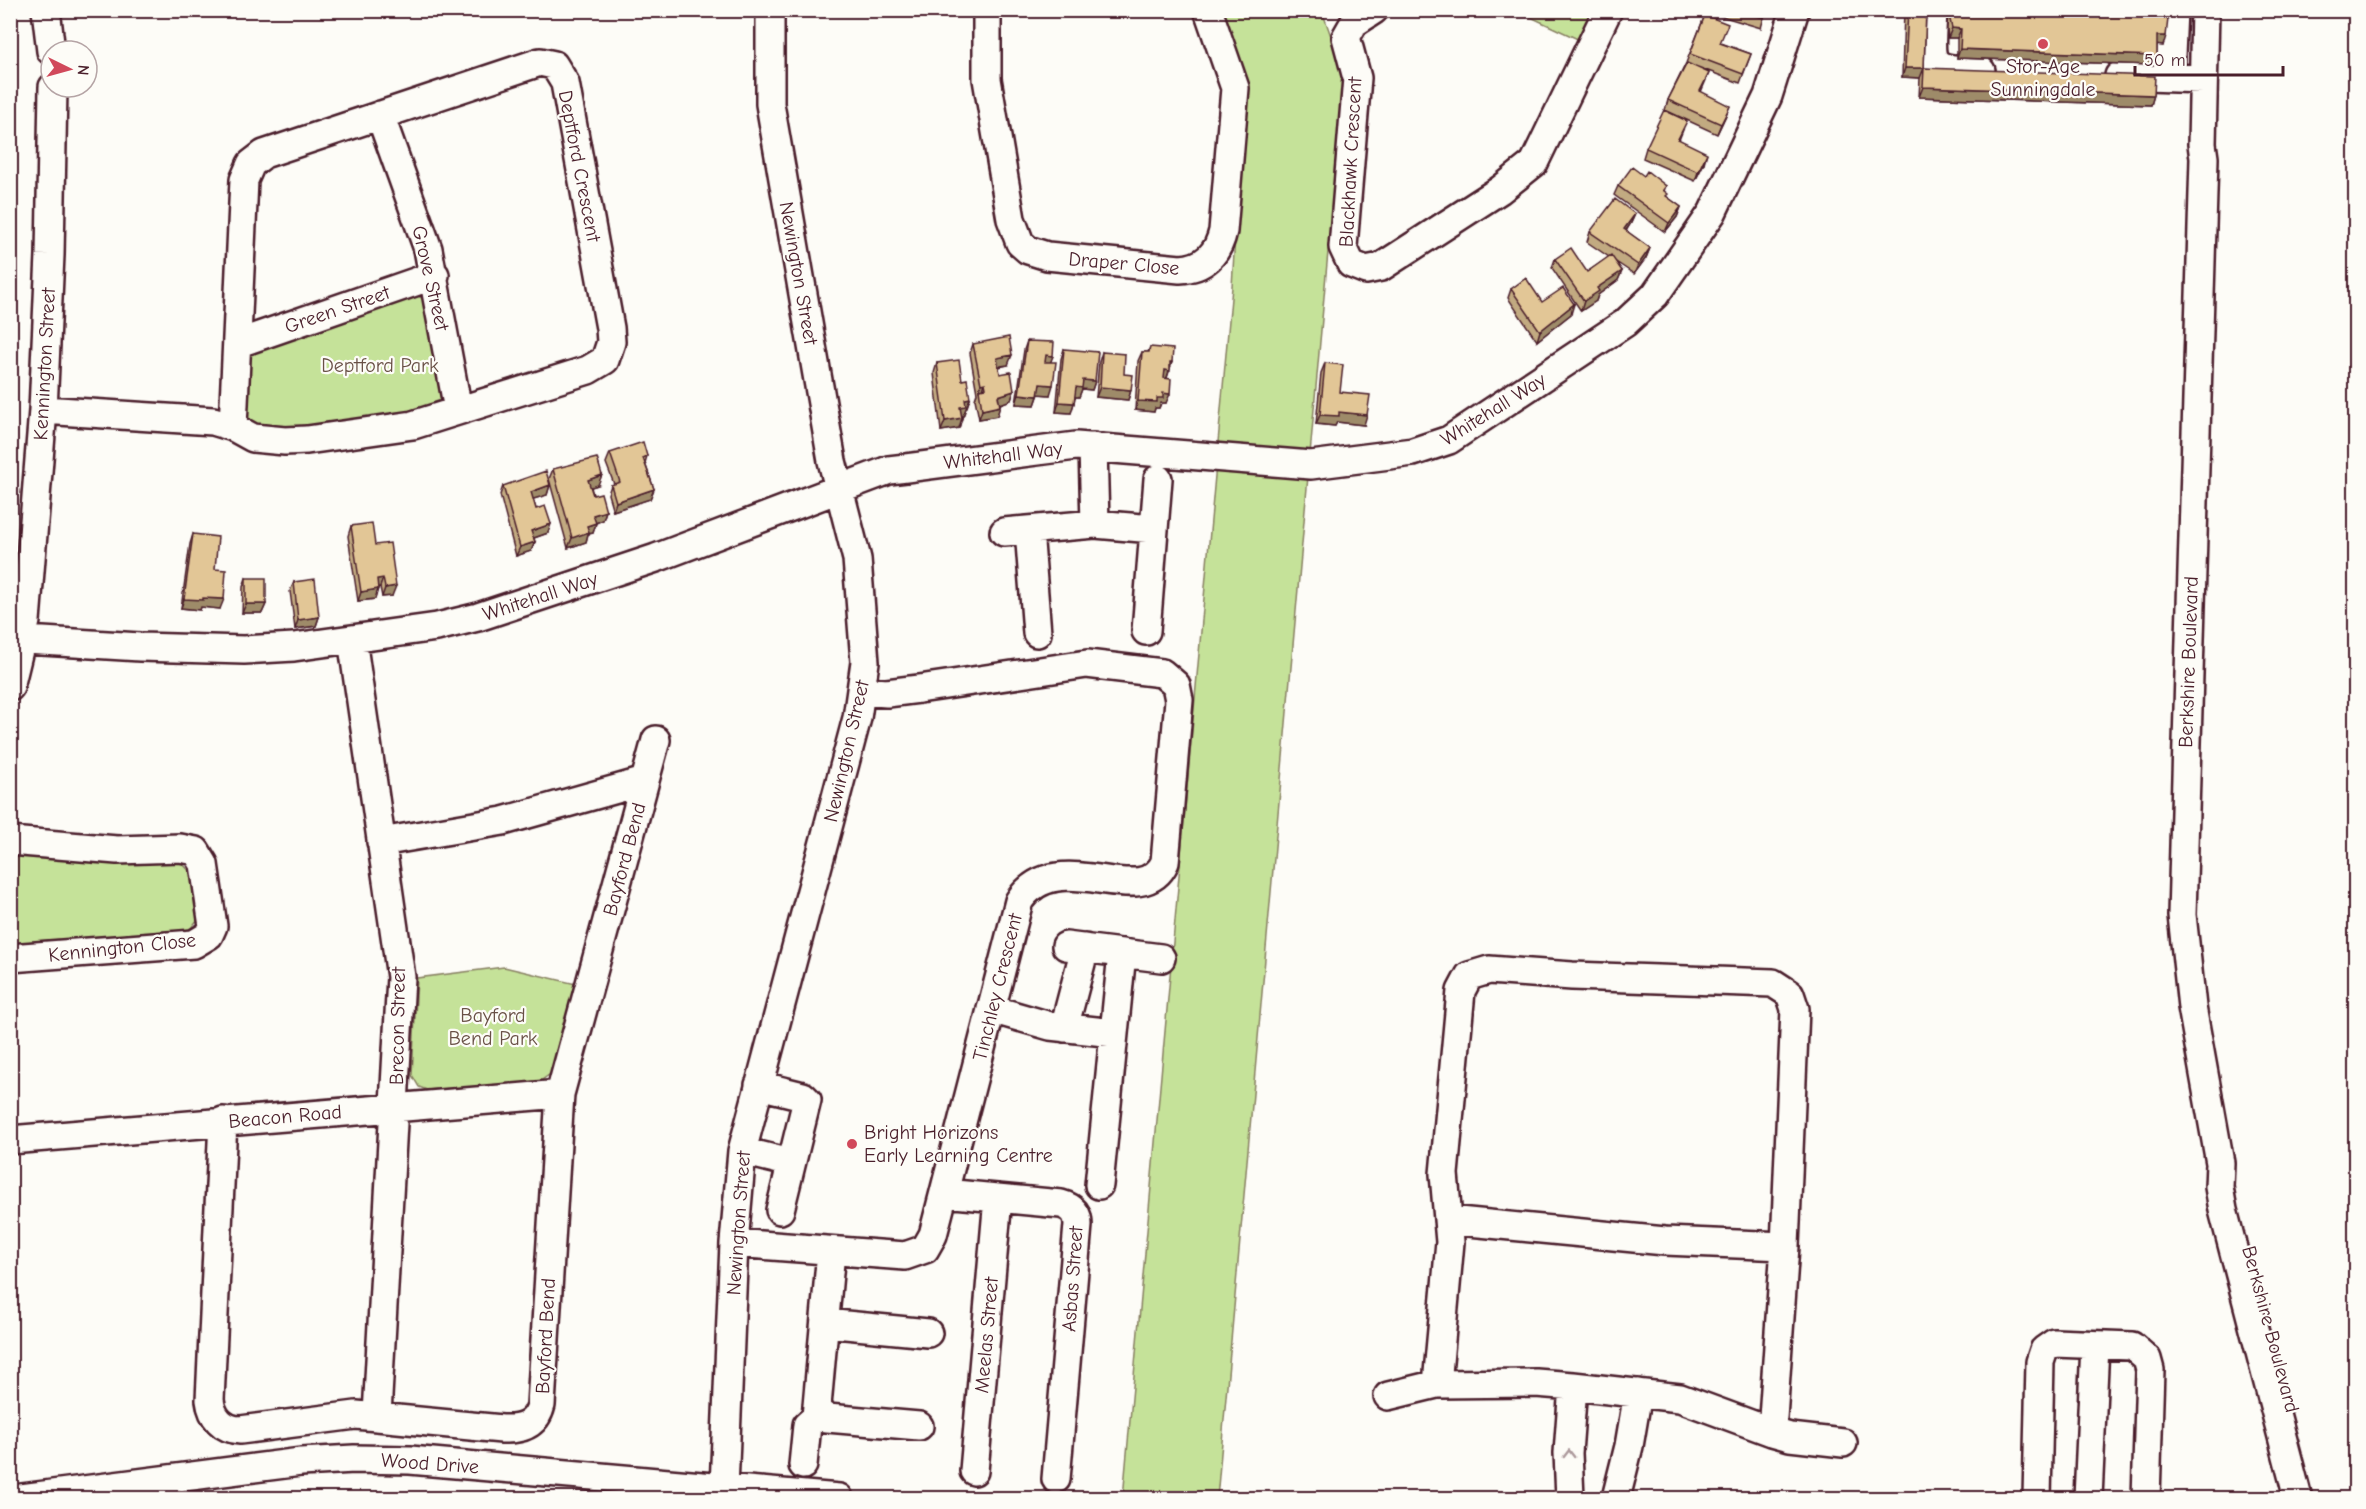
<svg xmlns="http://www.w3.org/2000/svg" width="2366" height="1509" font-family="'Comic Neue',sans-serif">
	<rect width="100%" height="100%" fill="#fdfcf7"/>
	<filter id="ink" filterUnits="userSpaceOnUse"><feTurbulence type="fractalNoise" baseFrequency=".0167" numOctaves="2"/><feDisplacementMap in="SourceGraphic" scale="12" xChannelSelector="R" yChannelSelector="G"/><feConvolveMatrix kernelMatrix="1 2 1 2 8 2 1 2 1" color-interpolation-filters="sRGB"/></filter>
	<g filter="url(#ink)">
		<!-- green -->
		<path fill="#c5e299" stroke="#888062" stroke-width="1.5" d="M1217,11h105l22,61 -127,1426h-94l109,-1211 11,-186z
			M1518,11h81l-15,31z
			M415,294l12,7 17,97 -2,5 -37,16 -146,12 -16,-14 5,-62 4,-6z
			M10,856l95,7h77l10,11 6,45 -7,9 -5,2 -175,13z
			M504,967l72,17 -23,88 -14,10 -112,8 -8,-3 -7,-12 5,-97z"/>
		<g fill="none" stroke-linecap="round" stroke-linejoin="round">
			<defs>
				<path id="minor" d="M46,10l5,41
					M987,10v69l24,140 9,24 8,7 19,6 133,13c24,-1 38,-15 43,-38l12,-143 -27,-78
					M1374,10l-20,13 -8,14 11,41 -14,169 8,17 15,6 15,-3 119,-77 34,-27 74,-153
					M1933,10c-2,54 -10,59 48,61
					M2205,10l-3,134 2,14 -22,757 10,92 28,156 -1,24 4,23 75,288
					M540,62l14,3 11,18 45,245 1,14 -6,18 -17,10 -175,55 -106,15 -22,1 -32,-3 -20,-11 11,-247 7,-16 13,-10z
					M2119,76l84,3
					M2170,78l3,-68
					M380,115l48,134 30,161
					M239,343l196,-68
					M43,410l170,11 20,6
					M1093,447l2,77
					M1029,530l8,103
					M1004,532l91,-8 58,5
					M1146,631l12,-152
					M10,639l130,8 104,3 50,-3 143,-20 41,-10 178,-59 233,-88 17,-2 170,-22 235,19 102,-13 36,-12 176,-117 30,-28 57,-82 56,-117 27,-86
					M352,639l49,338 -24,438
					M10,687l16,-66 17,-211 7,-155 3,-168
					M10,841l107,9 63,-2 16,3 8,13 9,62 -4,9 -15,9 -184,14
					M381,842l122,-21 142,-40
					M1066,946l95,12
					M991,1009l59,17 64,7
					M1064,1028l21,-80
					M759,1085l44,11 4,4 -27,110
					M223,1121l-13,279c2,17 12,29 30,30l116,-15 146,14c19,1 34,-4 39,-24l19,-311 96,-354
					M10,1140l550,-46
					M742,1151l49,12
					M1099,1185l23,-232
					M944,1193l117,11c11,3 17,9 17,21l-22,254
					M1448,1220l217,21 120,5
					M734,1243l171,13 20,-7 8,-14 86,-334c39,-59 123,13 146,-39l14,-162 -3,-15 -14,-12 -75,-9 -168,25 -32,4 -25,-2
					M831,1251l-15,166 103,9
					M825,1323l103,10
					M1437,1384l13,-142 -6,-68 17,-183 8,-15 20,-6 83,6 201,7 17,11 5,15 -10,237 -13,186
					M1388,1396l49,-12 99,-1 37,3 107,12 92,34 18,5 53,6
					M803,1465l4,-40 9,-8
					M974,1471l24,-273
					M724,1488l10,-245 8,-92 115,-433 8,-56 -8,-103 -25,-98 -62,-357v-94
					M21,1498l280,-36 53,-3 56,1 429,38
					M1570,1498l-2,-45 5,-67
					M1616,1498l13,-52 9,-53
					M2037,1498l3,-136 4,-12 10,-7 78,3 15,13 3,11 -4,128
					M2088,1498l7,-153"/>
			</defs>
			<!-- minor casing -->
			<use href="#minor" stroke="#4a1f2b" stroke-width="32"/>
			<!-- minor -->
			<use href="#minor" stroke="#fdfcf7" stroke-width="27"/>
		</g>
		<!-- wall -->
		<path fill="#c2aa81" stroke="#4a1f2b" stroke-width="1.5" d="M1701,10h65l-5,18z
			M1904,10h22l-2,58 230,27 -3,10 -232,-8 1,-19 -18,-1z
			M1948,10h221l-6,36 -6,-1 -4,20 -196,-7v-20h-9l-1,-9z
			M1705,15l16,28 30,11 -11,29 -45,-17 14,7 -8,19 25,23 -9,19 -52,-24 3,-10 18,-37z
			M1683,130l-4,10 25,23 -9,18 -52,-23 3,-10z
			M1644,176l22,10 -2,5 3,6 14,10 -4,10 -12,15 -51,-37 4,-9z
			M1635,214l-4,9 -5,8 24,17 -4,10 -12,16 -18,-12 6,9 -4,9 -20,15 -2,6 -15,10 -29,-43 3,-9 32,13 22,-15 -22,-15 3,-10z
			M1511,289l31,13 29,12 -34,27 -29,-43z
			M1027,341l24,21 -1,33 -11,-1 -4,11 -19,-1 8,-54z
			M973,344l35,21 -9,2 1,7 14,17 -3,9 -11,4 -3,12 -18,3 -4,-20 2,-6 -7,-40z
			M1150,347l22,15 -5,16 -1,25h-5l-2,5h-4l-1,4 -19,-2 3,-49 4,-9h6z
			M1064,349l31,32 -3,9 -10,-1 -3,8h-4l-1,6 -3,10 -15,-1 5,-53z
			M1102,352l22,22 7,16 -3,10 -32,-3 3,-35z
			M937,363l25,17 8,18 -3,9 -1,1 -3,8h-1v2l-3,10 -18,3 -7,-58z
			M1325,363l15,29 24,33 -27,-3 -2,4 -19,-2 5,-51z
			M610,453l37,3 -2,7 9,26 -4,10 -37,12 -5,-17 3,-9 3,-1 -8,-21z
			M553,469l45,16 -7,2 2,8 13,16 -3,9 -7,3 -3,10 -5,1 -2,8 -18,6 -19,-69z
			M550,485l-3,10 -14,4 3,10 12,24 -14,5 1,4 -4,9 -15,5 -16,-61 3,-9z
			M351,526l24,19 17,51 -10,1 -2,-10h-2l-3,12 -17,2 -10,-65z
			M193,534l22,35 5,40 -19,-2 -1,3 -19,-2 9,-64z
			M246,578l20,26 -4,9h-20l1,-26z
			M294,582l25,35 -3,9 -21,3 -5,-38z"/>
		<!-- shaded-wall -->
		<path fill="#9e8b69" stroke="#4a1f2b" stroke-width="1.5" d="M1952,28l9,1 -4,9h-9z
			M2157,36h9l-3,10 -9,-1z
			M1960,49l197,7 -4,9 -196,-7z
			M1905,68h19l-4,10 -18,-1z
			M1923,87l231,8 -3,10 -232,-8z
			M1730,106l-4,9 -9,19 4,-10z
			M1707,153l-3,10 -9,18 3,-9z
			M1681,207l-4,10 -12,15 4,-9z
			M1635,214l-4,9 -11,16 4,-10z
			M1650,248l-4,10 -12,16 4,-9z
			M1622,271l-4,9 -20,15 -2,6 -15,10 3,-10 13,-13z
			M1574,304l-3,10 -34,27 3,-10z
			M1012,355l-4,10 -14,2 3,-9z
			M1046,355l7,1 -4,10 -7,-1z
			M1170,362h2l-6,18h-4l3,-10z
			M1083,380l12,1 -3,9 -10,-1 -3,8h-7l4,-10z
			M985,383l-3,10 -3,-3 2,-6z
			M1040,384l13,1 -3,10 -14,-1z
			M1100,387l31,3 -3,10 -32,-3z
			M1014,391l-3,9 -16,6 3,-10z
			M1163,393l7,1 -4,9h-5l-2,5h-4l-1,4 -19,-2 3,-9 19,-3z
			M1019,394l19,2 -3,9 -19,-1z
			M970,398l-7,18 -6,1 3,-10 5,-8z
			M1059,402l15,1 -3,10 -15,-1z
			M1000,406l-3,10 -18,3 3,-9z
			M1339,412l28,3 -3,10 -27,-3 -2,4 -19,-2 4,-9z
			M962,418l-3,10 -18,3 4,-10z
			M602,475l-4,10 -13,4 3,-9z
			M550,485l-3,10 -20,6 4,-9z
			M654,489l-4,10 -37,12 3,-9z
			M606,511l-3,9 -13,5 3,-10z
			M596,523l-3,10 -5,1 -2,8 -18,6 4,-10 15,-12z
			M551,524l-3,9 -20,7 3,-9z
			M535,542l-4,9 -15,5 4,-9z
			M383,578l-3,9 -7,1 4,-9z
			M396,586l-4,10 -10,1 3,-9z
			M378,589l-3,10 -17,2 3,-9z
			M203,598l21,1 -4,10 -19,-2 -1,3 -19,-2 3,-9z
			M246,604h20l-4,9h-20z
			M319,617l-3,9 -21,3 3,-9z"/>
		<!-- building -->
		<path fill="#e2c696" stroke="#4a1f2b" stroke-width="1.5" d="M1737,10h29l-2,8z
			M1908,10h18l-2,58 231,8 -1,19 -231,-8 1,-19h-19z
			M1951,10h218l-3,26h-9v20l-197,-7 1,-20 -9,-1 -2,-8z
			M1705,15l23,9 -8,19 31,11 -8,20 -53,-20z
			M1687,63l22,10 -9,18 30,15 -9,18 -53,-24z
			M1664,110l23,11 -9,18 29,14 -9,19 -52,-24z
			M1632,167l12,9 3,-5 19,15 -3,4 5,4 -2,2 15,11 -12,16 -51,-37z
			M1615,199l20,15 -11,15 26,19 -12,17 -48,-33z
			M1571,248l16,24 24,-17 11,16 -25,17 2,3 -15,10 -29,-42z
			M1526,278l16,24 21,-14 11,16 -34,27 -29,-42z
			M1009,337l3,18 -15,3 3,16 11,-2 3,19 -16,5 2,10 -18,4 -3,-21 7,-1 -1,-5 -4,1 -8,-40z
			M1027,341l27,1 -1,14 -7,-1 -1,7h11l-3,23 -13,-1 -2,12 -19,-2z
			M1150,347l23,2 -1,13h-2v9l-5,-1 -1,8 7,1 -1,15 -7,-1v5h-6v4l-19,-1 4,-49h7z
			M1064,349l34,3 -3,29 -12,-1 -1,8 -6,-1 -2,16 -15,-1z
			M1102,352l23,2 -1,20 9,1 -2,15 -31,-3z
			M959,360l3,20 5,-1 3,19 -5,1 1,7 -6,1 2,11 -17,3 -8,-58z
			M1325,363l18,2 -3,27 30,3 -3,20 -28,-3v4l-19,-1z
			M643,442l4,14 -4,2 11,31 -38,13 -5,-17 9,-3 -10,-29z
			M597,458l5,17 -14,5 5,15 8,-2 5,18 -13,4 3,8 -9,3 2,6 -17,6 -19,-69z
			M546,471l4,14 -19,7 5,17 9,-3 6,18 -20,7 4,11 -15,5 -17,-61z
			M372,523l3,22 15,-2 6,43 -11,2 -2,-10 -6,1 1,10 -17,3 -10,-66z
			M193,534l25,3 -3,32 11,1 -2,29 -21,-1v2l-19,-1z
			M246,578h20v26h-20z
			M315,579l4,38 -21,3 -4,-38z"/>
		<!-- one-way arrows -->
		<defs><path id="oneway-chevron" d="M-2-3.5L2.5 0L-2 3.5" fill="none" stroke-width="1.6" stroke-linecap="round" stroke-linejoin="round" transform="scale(1.5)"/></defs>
		<use stroke="#ac999b" href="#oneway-chevron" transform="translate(1569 1454) rotate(-90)"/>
	</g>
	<!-- markers -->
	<g fill="#d1495b" stroke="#fdfcf7" stroke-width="2">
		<circle cx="2043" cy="44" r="6"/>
		<circle cx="852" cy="1144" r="6"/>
	</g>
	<g text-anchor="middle" stroke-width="4.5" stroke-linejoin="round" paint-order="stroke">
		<!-- poi labels -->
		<g font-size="20" fill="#4a1f2b" stroke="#fdfcf7">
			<text x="2043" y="73">Stor-Age<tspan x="2043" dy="23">Sunningdale</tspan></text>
			<text x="864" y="1139" text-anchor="start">Bright Horizons<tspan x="864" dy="23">Early Learning Centre</tspan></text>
		</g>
		<!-- street labels -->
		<g font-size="20" fill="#4a1f2b" stroke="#fdfcf7">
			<text transform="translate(1350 162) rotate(-87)" y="7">Blackhawk Crescent</text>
			<text transform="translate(580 166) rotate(79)" y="7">Deptford Crescent</text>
			<text transform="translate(1124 263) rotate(5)" y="7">Draper Close</text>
			<text transform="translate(799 273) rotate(80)" y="7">Newington Street</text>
			<text transform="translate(431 278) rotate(77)" y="7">Grove Street</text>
			<text transform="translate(337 309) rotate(-19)" y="7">Green Street</text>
			<text transform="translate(44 364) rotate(-87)" y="7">Kennington Street</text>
			<text transform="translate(1493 409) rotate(-32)" y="7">Whitehall Way</text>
			<text transform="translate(1003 455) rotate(-7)" y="7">Whitehall Way</text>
			<text transform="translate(540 596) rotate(-18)" y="7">Whitehall Way</text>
			<text transform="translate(2188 662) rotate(-88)" y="7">Berkshire Boulevard</text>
			<text transform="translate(846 751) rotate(-77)" y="7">Newington Street</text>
			<text transform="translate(624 859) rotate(-75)" y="7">Bayford Bend</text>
			<text transform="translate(122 947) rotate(-6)" y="7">Kennington Close</text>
			<text transform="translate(997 987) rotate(-76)" y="7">Tinchley Crescent</text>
			<text transform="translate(397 1026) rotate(-89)" y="7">Brecon Street</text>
			<text transform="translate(285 1116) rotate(-5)" y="7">Beacon Road</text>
			<text transform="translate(738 1223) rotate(-86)" y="7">Newington Street</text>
			<text transform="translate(1072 1279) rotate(-86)" y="7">Asbas Street</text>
			<text transform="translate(2271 1329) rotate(75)" y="7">Berkshire Boulevard</text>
			<text transform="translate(986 1335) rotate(-85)" y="7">Meelas Street</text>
			<text transform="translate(545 1336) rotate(-87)" y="7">Bayford Bend</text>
			<text transform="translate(430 1463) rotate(4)" y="7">Wood Drive</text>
		</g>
		<!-- park labels -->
		<g font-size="20" fill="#695046" stroke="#fdfcf7">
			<text x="380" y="372">Deptford Park</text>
			<text x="493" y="1022">Bayford<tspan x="493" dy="23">Bend Park</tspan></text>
		</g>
	</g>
	<!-- margin -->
	<rect width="2366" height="1509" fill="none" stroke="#fdfcf7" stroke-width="36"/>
	<rect x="18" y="18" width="2330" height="1473" fill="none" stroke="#4a1f2b" stroke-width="2" filter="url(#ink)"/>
	<!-- north arrow -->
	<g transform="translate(69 69) rotate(95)"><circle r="28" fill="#fdfcf7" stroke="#b5a4a5" stroke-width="1.5"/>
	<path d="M0-4.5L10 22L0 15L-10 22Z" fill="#d1495b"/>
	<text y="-9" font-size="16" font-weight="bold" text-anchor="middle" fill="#4a1f2b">N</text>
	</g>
	<!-- scale -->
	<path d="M2135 66v9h148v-9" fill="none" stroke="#4a1f2b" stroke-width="3"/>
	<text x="2144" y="66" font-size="18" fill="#4a1f2b" stroke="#fdfcf7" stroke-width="4.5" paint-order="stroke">50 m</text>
</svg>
